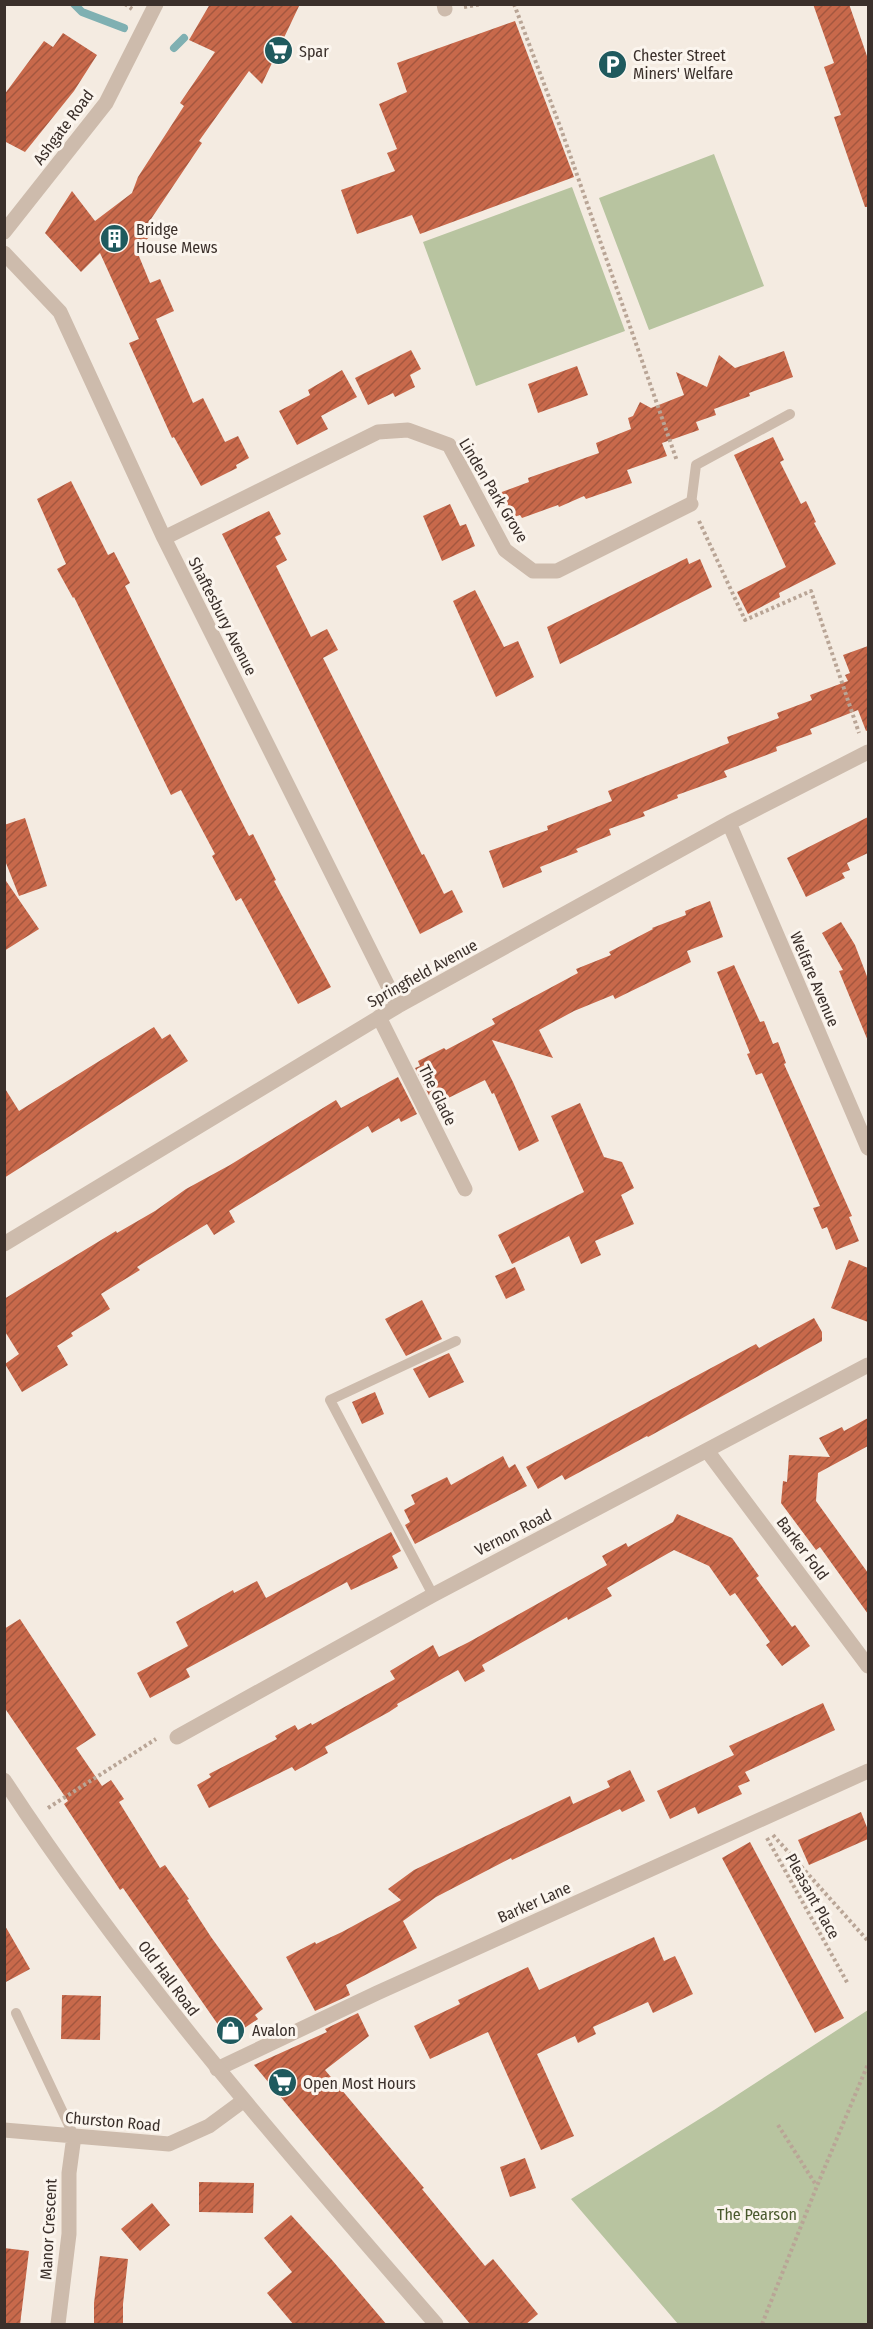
<svg xmlns="http://www.w3.org/2000/svg" width="873" height="2329" font-family="'Fira Sans Condensed',sans-serif">
	<defs>
		<pattern id="building-hatch" width="6" height="6" patternUnits="userSpaceOnUse" patternTransform="scale(1.5)"><rect width="6" height="6" fill="#c8694b"/><path d="M-1 1l2-2M0 6l6-6M5 7l2-2" fill="none" stroke="#a4573f"/></pattern>
	</defs>
	<rect width="100%" height="100%" fill="#f4ebe1"/>
	<!-- green -->
	<path fill="#b8c4a0" d="M714,154l50,132 -115,44 -50,-132z
		M572,187l53,144 -149,55 -53,-144z
		M868,2010v314h-190l-107,-125 143,-89z"/>
	<g fill="none" stroke-linecap="round" stroke-linejoin="round">
		<!-- stream -->
		<path stroke="#7fb0b2" stroke-width="8" d="M74,4l8,8 42,16
			M174,48l10,-10"/>
	</g>
	<!-- building -->
	<path fill="url(#building-hatch)" d="M210,4h90l-38,80 -13,-13 -50,70 3,2 -53,79 7,9 -20,18 14,34 10,-4 14,32 -18,8 37,84 10,-5 22,44 13,-6 11,22 -13,7 1,3 -36,18 -27,-49 -2,1 -43,-95 10,-4 -39,-86 -19,19 -36,-39 27,-42 23,30 37,-28 6,-16 46,-71 -4,-3 35,-51 -26,-12z
		M813,4h36l19,55v148h-3l-31,-90 7,-2 -17,-48 10,-4z
		M515,21l59,156 -154,57 -8,-19 -55,19 -16,-44 54,-19 -8,-18 10,-4 -18,-45 28,-12 -10,-29z
		M63,33l34,22 -23,36 -49,61 -21,-11v-46l40,-54 9,6z
		M411,350l10,19 -11,6 5,12 -20,10 -2,-4 -25,12 -13,-27z
		M784,351l9,26 -44,16 1,3 -36,13 2,6 -20,7 3,8 -37,13 5,13 -40,14 5,13 -46,16 -2,-3 -25,11 -1,-2 -36,13 -2,-3 -12,4 -9,-26 30,-11 -1,-4 71,-25 -3,-10 35,-14 -3,-11 5,-2 7,-14 11,6 33,-13 -8,-23 31,15 12,-32 16,13z
		M577,366l11,29 -50,18 -10,-29z
		M342,370l15,27 -36,19 7,13 -31,16 -18,-34 31,-16 -2,-5z
		M773,437l11,23 -4,2 21,42 5,-3 10,21 -2,1 22,41 -57,29 1,4 -32,17 -11,-22 49,-25 -52,-112z
		M71,481l37,74 6,-3 16,31 -5,3 104,211 20,39 4,-2 23,46 -2,1 57,106 -33,17 -57,-106 -5,3 -24,-45 3,-2 -34,-64 -10,5 -97,-198 -1,1 -16,-29 9,-5 -29,-65z
		M450,504l10,22 6,-2 9,22 -33,15 -19,-45z
		M269,511l12,23 -6,3 12,23 -11,6 35,71 16,-8 11,21 -15,8 99,197 2,-1 20,40 8,-4 11,22 -43,22 -198,-400z
		M687,558l2,6 11,-5 12,28 -152,77 -13,-37z
		M475,590l29,57 14,-6 16,36 -38,20 -43,-96z
		M868,646v84l-2,1 -8,-21 -48,19 2,5 -36,13 1,4 -53,20 3,6 -50,18 1,3 -35,14 2,4 -36,13 2,6 -35,14 2,3 -38,15 2,5 -39,16 -14,-37 59,-21 -1,-4 65,-25 -4,-10 121,-48 -2,-6 52,-19 -2,-5 35,-13 -2,-5 38,-14 -3,-6 5,-2 -7,-18z
		M868,817v36l-21,10 3,7 -8,3 3,5 -39,19 -19,-39z
		M25,818l22,68 -28,10 -15,-38v-33z
		M4,878l35,51 -35,22z
		M710,901l13,36 -36,14 4,11 -76,37 -2,-4 -39,16 -35,19 14,28 -61,-18 21,42 26,59 -20,10 -25,-58 -2,1 -7,-14 -51,25 -19,-37 5,-2 -2,-5 26,-13 2,2 49,-26 -3,-5 86,-46 -2,-4 35,-14 -2,-3 44,-23 -1,-1 34,-13 -1,-4z
		M841,922l14,23 13,34v62l-29,-70 4,-1 -21,-37z
		M734,965l26,57 4,-1 9,23 5,-2 8,21 -2,1 68,152 -3,1 10,24 -23,9 -9,-23 -5,2 -9,-21 7,-2 -58,-133 -6,2 -9,-21 3,-1 -33,-81z
		M154,1027l8,12 8,-5 18,27 -184,117v-91l15,24z
		M398,1077l19,37 -16,8 -2,-4 -27,15 -4,-7 -139,85 6,11 -21,13 -7,-11 -70,43 3,3 -39,24 9,15 -39,24 2,3 -16,10 11,19 -46,27 -17,-28 14,-10 -15,-24v-31l112,-68 1,2 38,-22 31,-22 44,-24 106,-65 5,8z
		M580,1103l24,54 18,5 12,26 -13,7 13,29 -39,17 6,14 -20,9 -12,-28 -57,28 -14,-29 86,-43 -33,-76z
		M849,1260l19,8v54l-37,-14z
		M515,1267l10,23 -19,9 -11,-23z
		M422,1300l20,39 -36,17 -21,-37z
		M814,1318l8,14v9l-174,96 -1,-1 -82,44 -3,-5 -24,14 -12,-22 230,-123 3,4z
		M449,1353l15,29 -35,16 -16,-29z
		M375,1392l9,22 -22,10 -10,-22z
		M868,1418v28l-50,27 -2,28 52,72v41l-48,-67 -4,3 -35,-47 2,-22 4,1 2,-27 41,2 -11,-19 23,-11 2,4z
		M503,1456l6,12 6,-4 12,22 -112,58 -10,-19 5,-3 -6,-12 11,-6 -4,-9 36,-18 4,8z
		M677,1514l55,24 27,38 -3,2 36,49 3,-2 15,21 -28,20 -16,-21 4,-3 -35,-49 -5,3 -21,-30 -35,-16 -67,38 5,8 -44,24 -1,-3 -85,48 3,6 -20,11 -7,-12 -61,34 1,2 -9,6 -64,35 3,6 -33,18 -3,-4 -83,41 -12,-23 14,-8 -2,-3 68,-35 -2,-3 20,-11 3,5 13,-7 1,2 83,-46 -5,-8 43,-26 6,12 30,-15 138,-77 -5,-9 24,-13 2,4 45,-25z
		M391,1532l10,19 -9,5 6,12 -47,22 -4,-8 -161,87 4,8 -40,21 -13,-25 51,-27 -12,-24 57,-32 1,3 23,-12 9,17z
		M20,1619l76,116 -20,13 26,38 9,-6 13,19 -5,3 41,66 5,-3 24,34 -2,1 24,37 52,72 -8,6 3,4 -30,20 -105,-151 -3,2 -56,-86 4,-3 -64,-94v-78z
		M823,1703l12,27 -90,42 5,9 -12,5 4,8 -44,20 -3,-7 -25,12 -13,-28 77,-36 -5,-9z
		M630,1770l15,31 -23,11 -2,-3 -108,51 -1,-2 -75,39 -33,24 14,27 -71,37 4,10 -35,16 -29,-54 29,-15 1,2 26,-12 59,-32 -13,-11 26,-19 156,-74 3,8 37,-17 -3,-6z
		M861,1812l7,18v9l-59,26 -11,-25z
		M750,1842l94,176 -29,15 -93,-175z
		M4,1924l26,45 -26,14z
		M654,1937l10,24 11,-5 18,38 -40,19 -5,-11 -55,25 3,7 -18,9 -3,-7 -38,18 37,82 -33,14 -53,-118 -58,27 -16,-33 46,-22 -2,-4 70,-33 11,23z
		M62,1995l39,1 -1,44 -39,-1z
		M358,2013l11,23 -44,34 99,118 -2,1 63,77 8,-7 45,55 -13,11h-54l-217,-260 73,-33 -2,-3z
		M525,2158l11,30 -26,9 -10,-30z
		M199,2182l55,1 -1,30 -54,-1z
		M152,2203l18,22 -30,26 -19,-22z
		M291,2215l41,45 55,65h-93l-27,-32 25,-21 -28,-34z
		M4,2248l25,3 -9,74h-16z
		M100,2256l28,3 -5,45v21h-29v-22z"/>
	<g fill="none" stroke-linecap="round" stroke-linejoin="round">
		<!-- path -->
		<path stroke="#b9a596" stroke-width="4" stroke-dasharray="3 3" stroke-linecap="butt" d="M125,4l7,5
			M514,4l47,125 116,332
			M464,7l18,-3
			M699,521l46,99 66,-29 48,142
			M48,1808l108,-69
			M773,1835l95,106
			M767,1838l81,146
			M778,2125l38,60
			M762,2324l55,-138 51,-122"/>
		<!-- service -->
		<path stroke="#cdbbac" stroke-width="10" d="M691,504l5,-39 94,-51
			M433,1595l-103,-195 126,-59
			M16,2013l58,123"/>
		<!-- minor -->
		<path stroke="#cdbbac" stroke-width="15" d="M444,4l1,5
			M4,253l56,59 104,226 234,468
			M164,538l214,-106 30,-2 41,15 56,105 28,21h24l134,-67
			M729,823l139,325
			M379,1017l86,172
			M4,1244l394,-238 331,-183 139,-71
			M708,1452l160,214
			M177,1737l256,-142 435,-230
			M217,2069l160,-76 491,-222
			M4,2130l165,14 40,-18 34,-25
			M58,2324l11,-90v-61l5,-37"/>
		<!-- tertiary -->
		<path stroke="#cdbbac" stroke-width="15" d="M4,232l102,-129 50,-99
			M4,1780c127,195 280,369 432,544"/>
	</g>
	<!-- icons -->
	<defs>
		<symbol id="supermarket-disc" viewBox="-11 -11 22 22"><circle r="9.5" fill="#1f5a5e" stroke="#fbf5ee"/><path d="M-6-5.5h2.5l.6 2H6L4.5 2H-2.5L-4.4-4H-6ZM-1.5 3.2a1.3 1.3 0 1 0 .1 0ZM3 3.2a1.3 1.3 0 1 0 .1 0Z" fill="#fff"/></symbol>
		<symbol id="parking-disc" viewBox="-11 -11 22 22"><circle r="9.5" fill="#1f5a5e" stroke="#fbf5ee"/><path d="M-3.5-5.5H1a3.5 3.5 0 0 1 0 7H-1V5.5H-3.5ZM-1-3.4V-.6H.8a1.4 1.4 0 0 0 0-2.8Z" fill="#fff"/></symbol>
		<symbol id="building-disc" viewBox="-11 -11 22 22"><circle r="9.5" fill="#1f5a5e" stroke="#fbf5ee"/><path d="M-4-6H4V6H1V3H-1V6H-4ZM-2.5-4.3h1.7v1.8h-1.7ZM.8-4.3h1.7v1.8H.8ZM-2.5-1h1.7V.8h-1.7ZM.8-1h1.7V.8H.8Z" fill="#fff"/></symbol>
		<symbol id="shop-disc" viewBox="-11 -11 22 22"><circle r="9.5" fill="#1f5a5e" stroke="#fbf5ee"/><path d="M-5-2.5h2.3a2.7 3.5 0 0 1 5.4 0H5L5.5 6h-11ZM-1.5-2.5h3a1.5 2.3 0 0 0-3 0Z" fill="#fff"/></symbol>
	</defs>
	<g fill-rule="evenodd">
		<use href="#supermarket-disc" x="262" y="34" width="33" height="33"/>
		<use href="#parking-disc" x="596" y="48" width="33" height="33"/>
		<use href="#building-disc" x="98" y="222" width="33" height="33"/>
		<use href="#shop-disc" x="214" y="2014" width="33" height="33"/>
		<use href="#supermarket-disc" x="266" y="2066" width="33" height="33"/>
	</g>
	<g text-anchor="middle" stroke-width="6" stroke-linejoin="round" paint-order="stroke">
		<!-- poi labels -->
		<g font-size="16" fill="#3b302b" stroke="#fbf5ee" text-anchor="start">
			<text x="299" y="57">Spar</text>
			<text x="633" y="61">Chester Street<tspan x="633" dy="18">Miners' Welfare</tspan></text>
			<text x="136" y="235">Bridge<tspan x="136" dy="18">House Mews</tspan></text>
			<text x="252" y="2036">Avalon</text>
			<text x="303" y="2089">Open Most Hours</text>
		</g>
		<!-- street labels -->
		<g font-size="16" fill="#3b302b" stroke="#fbf5ee">
			<text transform="translate(63 127) rotate(-53)" y="6">Ashgate Road</text>
			<text transform="translate(494 490) rotate(59)" y="6">Linden Park Grove</text>
			<text transform="translate(223 616) rotate(63)" y="6">Shaftesbury Avenue</text>
			<text transform="translate(422 973) rotate(-29)" y="6">Springfield Avenue</text>
			<text transform="translate(815 979) rotate(67)" y="6">Welfare Avenue</text>
			<text transform="translate(438 1095) rotate(64)" y="6">The Glade</text>
			<text transform="translate(513 1532) rotate(-27)" y="6">Vernon Road</text>
			<text transform="translate(803 1548) rotate(53)" y="6">Barker Fold</text>
			<text transform="translate(813 1896) rotate(61)" y="6">Pleasant Place</text>
			<text transform="translate(534 1902) rotate(-24)" y="6">Barker Lane</text>
			<text transform="translate(169 1978) rotate(53)" y="6">Old Hall Road</text>
			<text transform="translate(113 2121) rotate(5)" y="6">Churston Road</text>
			<text transform="translate(48 2229) rotate(-87)" y="6">Manor Crescent</text>
		</g>
		<!-- park labels -->
		<g font-size="16" fill="#4a5a2e" stroke="#fbf5ee">
			<text x="757" y="2220">The Pearson</text>
		</g>
	</g>
	<!-- border -->
	<rect width="873" height="2329" fill="none" stroke="#3b302b" stroke-width="12"/>
</svg>
